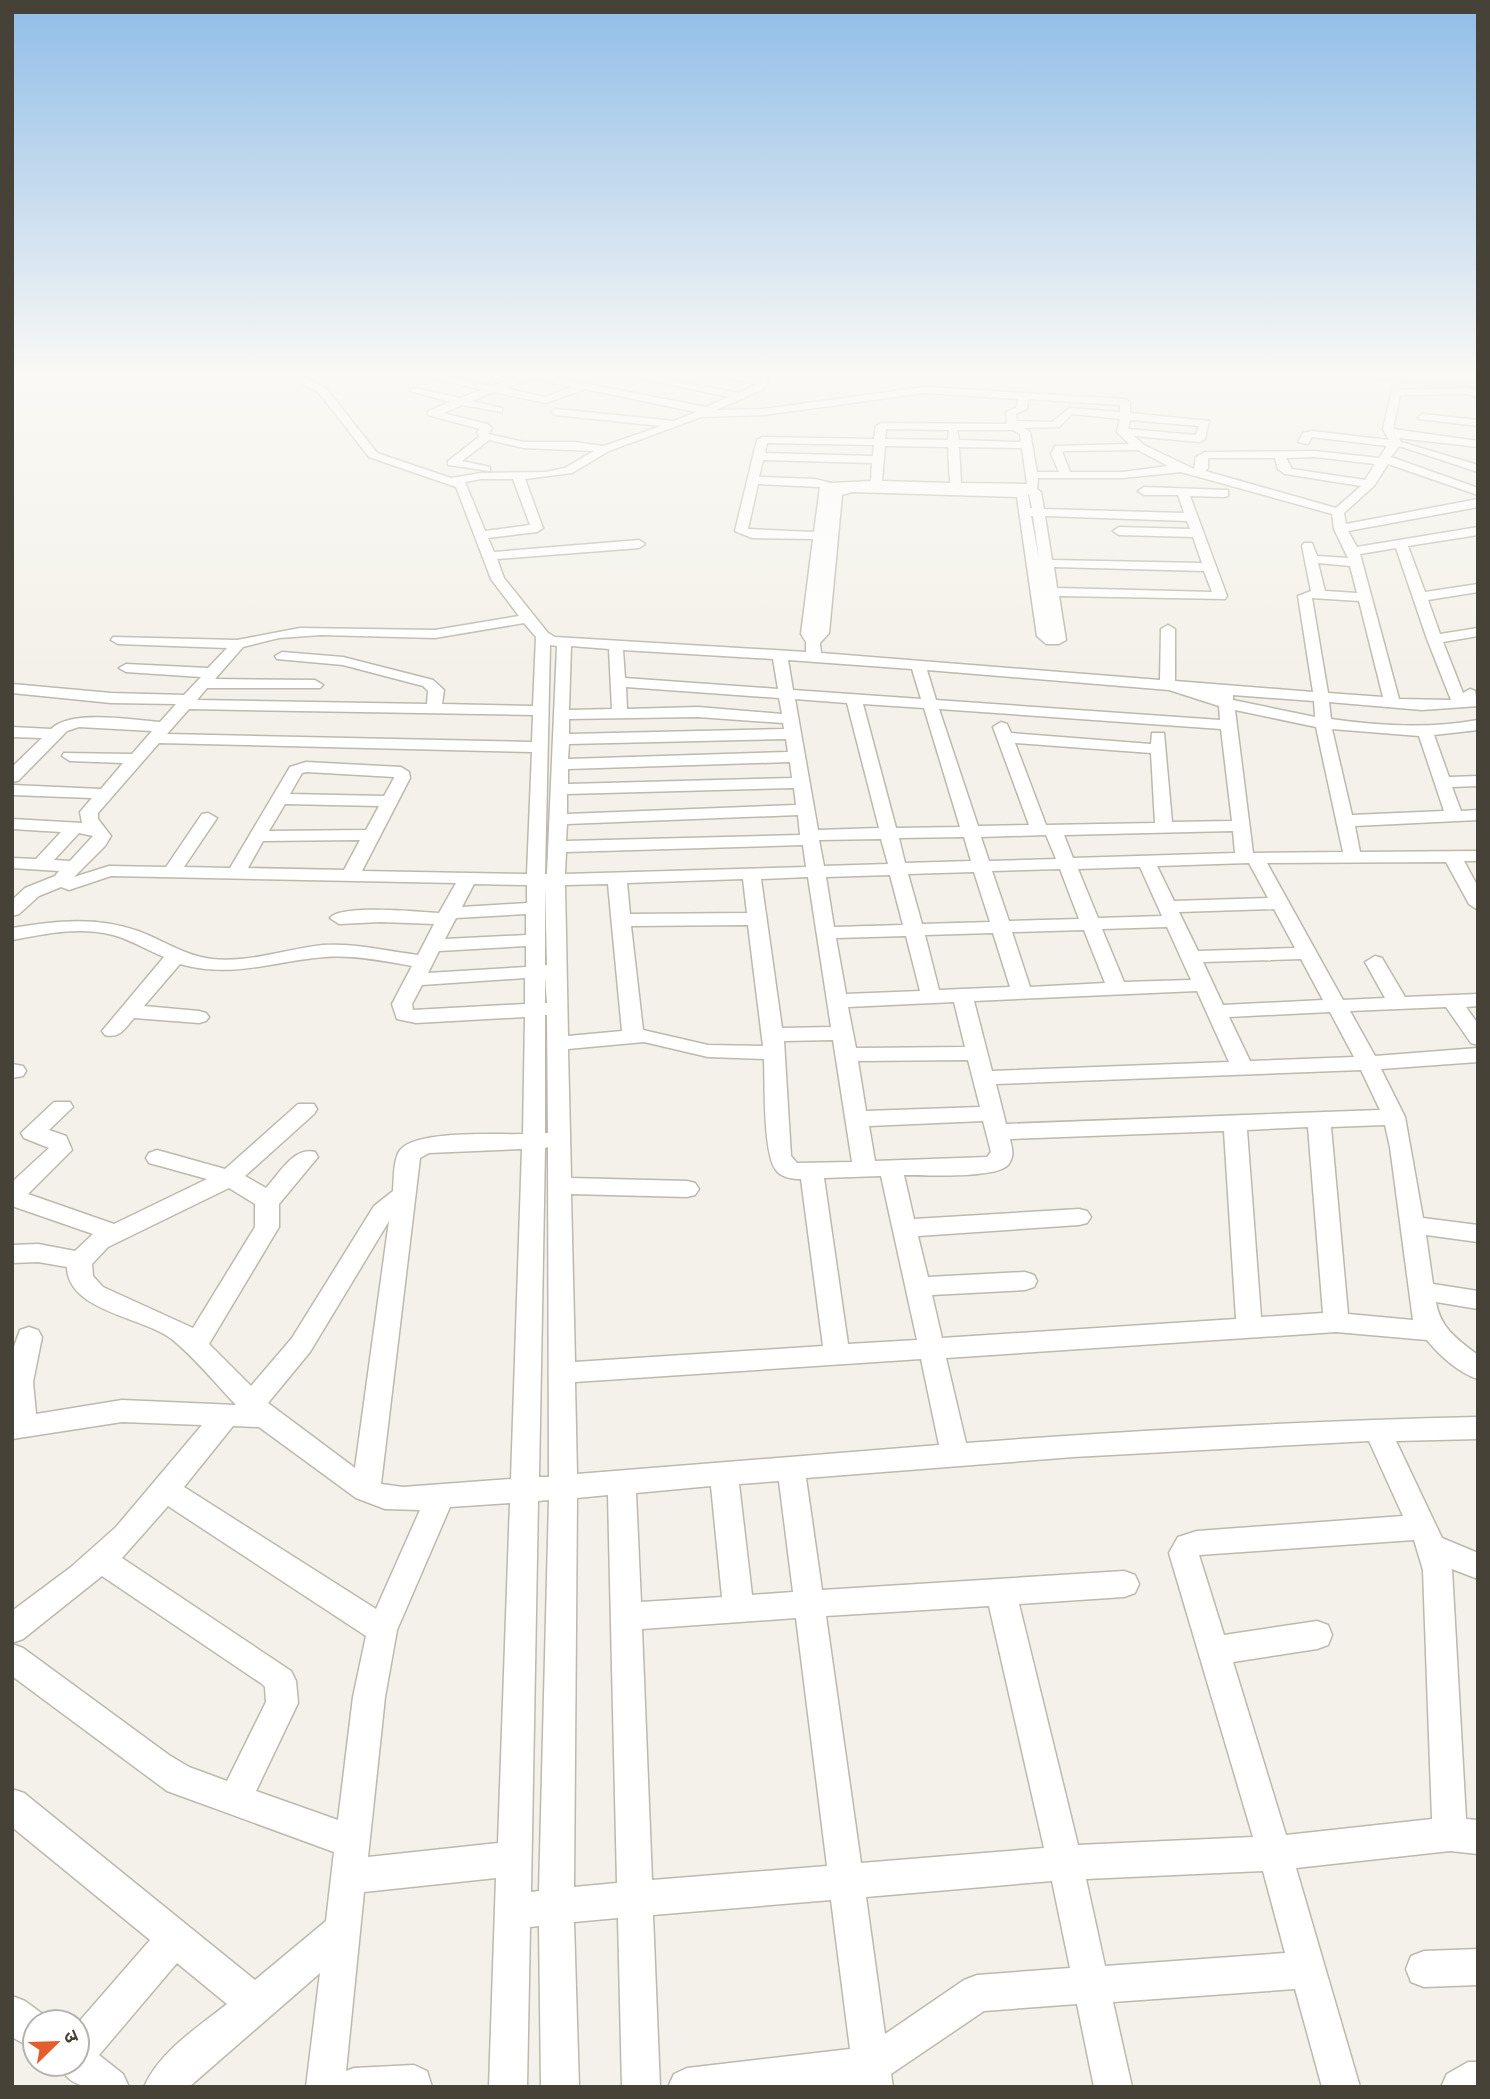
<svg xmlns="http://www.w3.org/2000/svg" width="1490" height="2099" font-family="'Space Grotesk','Noto Sans Devanagari',sans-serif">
	<rect width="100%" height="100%" fill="#f3f1e9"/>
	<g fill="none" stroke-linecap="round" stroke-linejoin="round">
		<!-- river -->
		<path fill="#accae9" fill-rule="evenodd" d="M1367,376h51l60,5v10l-104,-11z"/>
		<defs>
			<path id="minor" d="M289,376h12l26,13 50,64 74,25 30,-5 64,-1 20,-4 29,-17 -70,-3 -35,-8 -27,21 28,6v4l-42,-6v-4l31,-24 -2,-5 3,-3 -52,-14v-4l22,-9 -40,-11 5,-3 45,10 22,-8 -56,-14h18l49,10 26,-10h27l160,31 23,-10 -100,-21h19l91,17 17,-9 -34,-8 35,2 -1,-2h10l2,6 -6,8 -46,20 48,-1 160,-22 201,12 5,3v11l79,8 -4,18 -5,3 -66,-6 10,9 50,24 2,-12 9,-5 110,-1 64,7 8,-12 -75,-9 -4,7 -10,-2 5,-9 9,-2 77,9 -6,-11 9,-39 75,-2 11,3v6l-11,-3 -67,1 -7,34 85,12v6l-79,-9 2,4 77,23v7l-79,-26 -8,11 87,31v7l-90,-31 -14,22 -30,27 2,11 132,-25v8l-130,24 9,16 121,-20v8l-70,11 17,46 53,-8v8l-50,8 12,34 38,-6v8l-35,6 20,51 7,-4 5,2 3,15 -56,4 -93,-8 2,17c49,7 97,10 147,1v10l-44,5 15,42 29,-1v10l-26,1 9,24 17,-1v10l-123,6 5,26 118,-1v10h-14l14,26v23l-9,-6 -23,-42 -179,1 76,137 42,-2 -20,-36 10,-6 7,2 23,39 73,-3v12l-12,1 12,17v21l-7,-2 -25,-36 -96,4 25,45 103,-8v14l-97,7 24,48 18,101 55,7v17l-52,-7 7,49 45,7v18l-42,-7c4,26 22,38 42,53v24c-19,-6 -38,-23 -51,-39l-91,-8 -390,26 20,85c171,-13 341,-22 512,-26v22l-82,2 46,97 36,15v26l-26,-10 14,250 12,1v34l-28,-3 -154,17 64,219h-38l-27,-98 -182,13 19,85h-38l-17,-83 -93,7 -93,63 2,13h-225l6,-13 13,-6 163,-19 -19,-149 -178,15 7,172h-38l-4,-169 -44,4 5,165h-38l-2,-161 -9,1 -3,160h-38l7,-209 -132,14 -18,179 8,-3 60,-3 13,6 5,16h-126l14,-114 -131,114h-45c15,-35 54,-60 83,-83l-50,-41 -78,92 24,19 6,13c-28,0 -58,7 -70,-23h18v-40l73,-84 -138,-113v-38l12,4 231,187 71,-59 8,-69 -167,-61 -155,-115v-32l11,4 146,107 20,12 38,14 39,-79 -1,-15 -3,-3 -160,-108 -79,63 -11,4v-32l59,-44 45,-40 86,-102 -80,-3 -110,17v-87l8,-22 9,-3 9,3 4,7 -9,45 3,32 86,-14 114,5c-20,-21 -40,-46 -63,-65 -28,-23 -105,-28 -106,-73l-29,-5 -26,1v-18l26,-1 37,7 18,-17 -81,-28v-24l37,-34 -25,-10 -3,-5 33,-31h16l3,5 -24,23 17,6 6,14 -44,44 86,30 93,-45 -58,-16 -3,-5 3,-5 8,-3 68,19 73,-65h16l3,5 -3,5 -69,62 21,12c13,-14 28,-42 49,-36l3,5 -39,47v23l-70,117 42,42 41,-48 82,-132 19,-15c1,-10 0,-34 8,-42 19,-19 94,-14 122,-15l2,-117 -109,6 -19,-4 -5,-15 20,-38c-29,-5 -57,-11 -87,-9 -52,4 -92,22 -145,7l-36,42 55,5 7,2 3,4 -3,4 -7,2 -65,-5c-9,10 -14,21 -29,17l-3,-4 62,-74c-17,-7 -33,-17 -51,-22 -33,-9 -69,-1 -101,5v-12c43,-7 84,-12 126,3 25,9 47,25 74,28 38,4 74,-10 111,-14 32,-2 63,6 95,10l16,-31 -53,-2 -42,2 -9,-6c11,-14 88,-6 109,-5l17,-30 -345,-7 -42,14 -8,-3 -22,9 -20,18 -7,2v-16l13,-12 30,-12 4,-5 -47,-3v-10l24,1 25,-27 -49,-3v-10l70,4 -2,-11 12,-14 -80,-3v-10l89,4 22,-26 -53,-2 -8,-5 2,-3 68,1 20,-23 -73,-4 -12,4 -49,50 -6,1v-15l30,-29 -30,-1v-10l39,2c20,-20 82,-9 109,-7l16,-18 -65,-1 -99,-10v-9l99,9 73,2 17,-18 -75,-5 -7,-4 7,-4 82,4 19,-20 -109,-4 -7,-4 2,-3 124,3 63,-12 135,2 84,-14 -28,-37 -35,-92 -87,-30 -50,-64zM530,378l2,1 41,8 -28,10 -40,-9zM585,389l111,23 -22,9 -118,-12 -5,3 5,3 105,11 -57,20 -30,-4h-50l-36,-8 4,-6 -5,-4 -44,-11 19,-8 40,7v-4l-30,-7 22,-9 52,11zM924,393l94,6 -1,8 -11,5 1,12 -126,-1 -5,3 -2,13 -112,-2 -5,3 -22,91 17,7 61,1 -12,95 5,8v10l-251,-15 -7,-4 -44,-55 -7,-19 142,-11 6,-4 -6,-4 -145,12 -6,-14 49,-6 6,-4 -18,-49 47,-6 37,-22 92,-34 63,-2zM1028,399l92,6v7l-50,-4 -18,14 -35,-1 -1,-7 11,-5zM1072,414l48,5 -3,13 12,12 -74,2 -4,8 8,18h-22l-7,-40 -6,-4 35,-1zM1130,420l69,6 -3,9 -68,-6zM886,429l63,1 -1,10 -63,-1zM957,430h56l7,4 1,8 -62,-2zM767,443l107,2 -1,11 -108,-3zM885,446l63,1 2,36 -68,-2zM959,447l63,1 5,36 -66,-1zM1138,450l30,16 -45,6h-53l-7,-18v-3zM1315,457l60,7 -10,16 -73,-11 -6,-11zM1208,458h67l3,11 7,5 76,12 -25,22 -131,-37 3,-3zM763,460l109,3 -1,18 -40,2 -16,-4 -56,-2zM1181,472l151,42 2,15 14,29 -31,-2 -5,-13h-8l-2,3 9,45 -13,5 15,96 -138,-11v-52l-7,-4 -7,4 -1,51 -339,-27 -1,-10 9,-10 13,-138 10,-3 165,5 20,139 9,8h13l7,-4 -7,-44 166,3 2,-3 -37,-100 34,1 4,-1v-6l-84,-3 -6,4 6,4h34l6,18 -140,-4 -3,-17 -4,-3 1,-11h85zM481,479h32l17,46 -45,6 -20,-49zM758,484l62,3 -6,45 -66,-3zM1028,494h1l3,14h-2zM1031,516h2l6,43zM1045,516l142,5 3,8 -71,-2 -6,4 6,4 74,2 9,26 -150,-3zM1396,548l31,91 24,61 -52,-1 -39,-145zM1318,563l32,3 7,27 -32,-2zM1054,567l150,4 8,21 -155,-4zM1312,598l47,3 24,96 -55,-4zM524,623l12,14 -3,69 -91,-2 2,-14 -11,-10 -90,-23 -61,-5 -7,4 2,3 66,6 80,21 5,5 -1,13 -230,-4 10,-12h113l3,-3 -8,-5 -100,-1 28,-32 36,-9 42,-3 114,3zM550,645l7,1 -10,228h-2zM571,646l38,3 3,60 -43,1zM623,650l150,9 5,30 -153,-11zM788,660l124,9 9,30 -128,-9zM927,670l242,20 50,16 1,14 -284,-20zM626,687l153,11 3,16 -84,-7 -71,2zM1233,695l81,6 1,16 -82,-17zM795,699l52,4 32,125 -61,2zM863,704l61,4 36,119 -64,1zM189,709l344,6 -1,27 -365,-8zM939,709l282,20 11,92 -60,1 -8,-89h-12l-1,11 -140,-11 -4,-9 -6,-2 -8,5 36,98 -51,1zM1235,710l81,17 27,125 -90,1zM698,717l85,6 1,6 -215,5v-15zM1332,729l87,7 25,75 -92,4zM786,739l2,13 -220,7 1,-15zM159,743l373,9 -5,122 -165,-3 48,-93 -1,-6 -8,-5 -95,-5 -16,5 -60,101 -46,-1 33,-49 -9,-5 -6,1 -36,53 -57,-1 -35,11 31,-31 6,-10 -13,-17v-6zM1015,743l136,10 4,70 -109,2zM790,762l2,16 -224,6v-15zM307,772l87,5v1l-10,18 -94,-2 12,-21zM794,788l2,17 -229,9v-20zM285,804l94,2 -13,24 -97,1zM798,815l2,20 -234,6 1,-17zM1233,831l2,22 -162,5 -9,-23zM79,833l14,3 -23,25 -16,-1zM1046,835l10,24 -67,2 -8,-24zM964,837l7,24 -66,2 -6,-25zM881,839l7,25 -64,2 -5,-26zM360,840l-16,30 -96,-2 15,-27zM803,845l3,22 -241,7 1,-22zM1249,863l19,35 -94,3 -17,-35zM1140,867l22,49 -64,2 -20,-49zM1060,869l19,50 -70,2 -17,-50zM974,872l16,50 -68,2 -14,-50zM890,875l13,50 -69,2 -8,-50zM808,877l23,150 -49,1 -21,-149zM743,879l4,34 -117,1 -3,-31zM474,884l53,1v18l-65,4zM608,884l14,147 -54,5 -3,-151zM545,885l2,80h-2zM1274,909l21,39 -97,3 -19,-39zM526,914v21l-81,4 11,-21zM748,925l15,121 -55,-1 -65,-15 -12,-104zM1167,927l24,53 -67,2 -22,-53zM1084,930l21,53 -75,4 -18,-55zM993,933l17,54 -71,3 -14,-55zM906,936l14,55 -74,3 -10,-56zM526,946v21l-98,6 11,-22zM1301,959l22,41 -100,5 -20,-43zM545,977l2,26h-2zM525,978v26l-112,6 -1,-6 10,-19zM1197,991l32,71 -237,9 -18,-70zM954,1002l11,45 -109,1 -8,-41zM1330,1012l24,45 -104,4 -21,-44zM545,1015h2l1,118h-3zM833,1040l19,122 -55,1 -6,-7 -7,-115zM644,1042l64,15 56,2c1,23 -1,95 12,111 6,8 16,9 25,9l22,167 -248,16 -4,-168 116,3 8,-2 4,-6 -4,-6 -8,-2 -116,-3 -3,-129zM968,1060l12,47 -114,4 -8,-50zM1361,1070l19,40 -374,14 -10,-40zM983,1121l8,31 -4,5 -112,4 -6,-35zM1385,1125l5,22 23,173 -65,-6 -17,-187zM1308,1127l15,186 -62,4 -14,-187zM1224,1131l12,188 -294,19 -10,-43 93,-5 9,-3 3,-6 -3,-6 -9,-3 -97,5 -10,-41 161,-11 8,-2 4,-6 -4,-6 -8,-2 -165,10 -10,-44c20,0 91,4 104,-10 7,-9 4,-16 2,-26zM548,1147l1,330h-10l6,-329zM522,1149l-11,330 -108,8 -22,-3 39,-326 9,-5zM881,1176l36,164 -69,4 -24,-166zM229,1188l26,16v23l-62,101 -90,-41 -10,-11 -1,-12 16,-17zM389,1221l-34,247 -87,-65 42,-51zM921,1359l18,86 -362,29 -2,-92zM233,1426l26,1 97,71 29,11 35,1 -44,99 -192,-122zM1369,1441l34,75 -206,15 -19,6 -9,16 84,284 -175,8 -59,-241 105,-7 11,-4 4,-9 -4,-9 -11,-4 -302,19 -16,-112 268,-21zM779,1481l14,111 -41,3 -13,-111zM711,1486l11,111 -81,5 -5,-109zM608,1495l9,388 -43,4 3,-389zM549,1500l-10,391 -8,1 7,-391zM510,1503l-12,340 -130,14 17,-160 12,-67 53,-123zM168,1506l198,130 -13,61 -15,123 -82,-29 42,-88 -2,-22 -5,-10 -169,-113zM1414,1540l9,30 9,249 -146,16 -53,-173 84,-13 11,-4 4,-10 -4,-10 -11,-4 -93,14 -25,-80zM989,1606l55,242 -183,15 -35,-247zM796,1618l31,248 -175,14 -10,-251zM1263,1871l22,82 -180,13 -19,-87zM1052,1881l18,87 -93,7 -13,5 -79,54 -19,-137z
				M1423,414l55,6v6l-59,-7 -1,-2z
				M12,1064l11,2 3,5 -3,5 -11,2z
				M1478,1949v36l-54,2 -13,-5 -5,-13 5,-13 13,-5z
				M12,1996l13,5 23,17 2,4h-15v28l-23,-13z
				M1468,2062h10v25h-37l6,-13z"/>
		</defs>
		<!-- minor casing -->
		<use href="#minor" stroke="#bdb9ad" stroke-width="3"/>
		<!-- minor -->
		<use href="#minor" fill="#fff" fill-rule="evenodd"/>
	</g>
	<!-- sky -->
	<linearGradient id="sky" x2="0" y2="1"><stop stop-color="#90bde8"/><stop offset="0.56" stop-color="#faf9f5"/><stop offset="1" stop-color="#faf9f5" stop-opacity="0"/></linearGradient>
	<rect width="1490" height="670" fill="url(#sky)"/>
	<!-- border -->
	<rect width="1490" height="2099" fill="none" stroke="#464238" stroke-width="28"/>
	<!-- north arrow -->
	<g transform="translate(56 2043) rotate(67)"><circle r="33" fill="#ffffff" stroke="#b5b3af" stroke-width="2"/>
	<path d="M0-5L12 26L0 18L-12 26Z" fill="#e45d2f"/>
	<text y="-10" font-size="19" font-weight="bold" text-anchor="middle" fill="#464238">उ</text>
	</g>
</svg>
